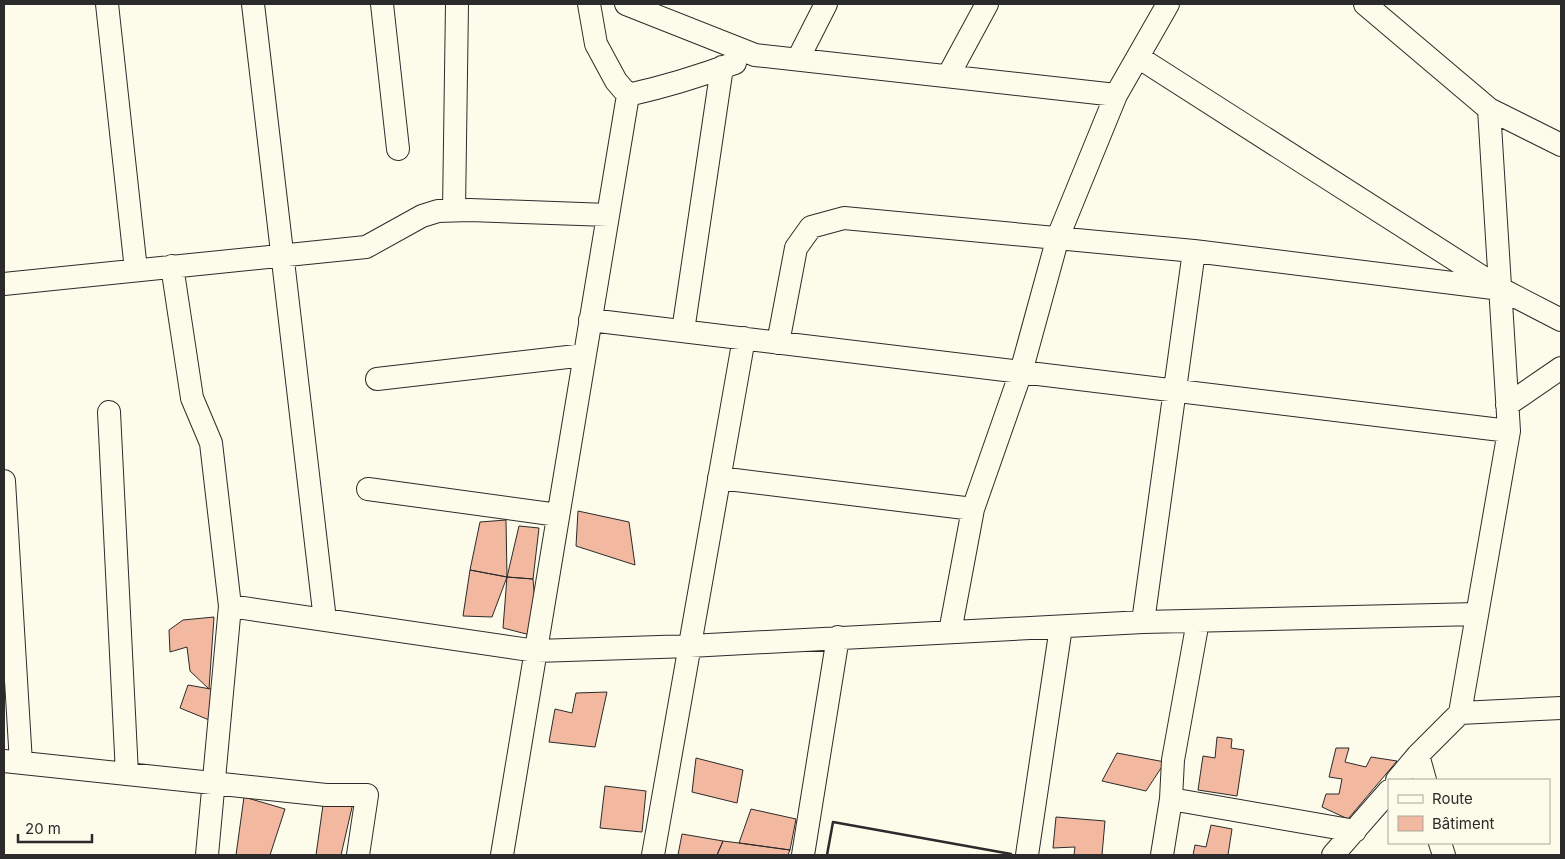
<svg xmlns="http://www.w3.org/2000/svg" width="1565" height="859" font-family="Inter,sans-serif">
	<rect width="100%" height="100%" fill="#fdfbea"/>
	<!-- building -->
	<path fill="#f2b8a0" stroke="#2b2b2b" d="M578,511l51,11 6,43 -59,-19z
		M506,520l1,57 -37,-7 10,-48z
		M519,526l20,2 -6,51 -26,-2z
		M470,570l37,7 -15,40 -29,-1z
		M507,577l26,2 5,58 -35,-9z
		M214,617l-5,72 -19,-18 -3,-24 -17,5 -1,-22 14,-10z
		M188,685l34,6 -3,33 -39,-16z
		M607,692l-12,55 -46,-5 6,-33 17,4 4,-20z
		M1217,737l15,2 -1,9 13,2 -7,46 -39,-6 5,-34 12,2z
		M1336,748h13l-4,14 21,5 5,-10 26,4 -49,58 -26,-12 4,-13h13l3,-15 -13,-2z
		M1117,753l48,9 -19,29 -44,-10z
		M696,758l47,12 -6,33 -45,-11z
		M605,786l41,5 -4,41 -42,-4z
		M244,797l41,12 -15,46h-34z
		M353,803l-12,52h-25l7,-50z
		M751,809l45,10 -6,31 -51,-7z
		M1056,817l49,4 -3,34h-28l1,-8 -22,1z
		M1211,825l21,4 -4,26h-35l2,-10 11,2z
		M682,834l41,7 -6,14h-39z
		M723,841l16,2 51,7 -2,5h-71z"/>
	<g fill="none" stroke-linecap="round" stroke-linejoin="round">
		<defs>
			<path id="street" d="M107,4l29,266
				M253,4l72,616
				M382,4l16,145
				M589,4l7,40 20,37 12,14
				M626,4l129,51 361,40
				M1365,4l124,105 72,36
				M1138,57l363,232 60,31
				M798,59l28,-55
				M948,76l39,-72
				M628,95c36,-8 72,-19 107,-32
				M454,210l3,-206
				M172,266l20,132 19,45 19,163 -23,249
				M4,284l362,-37 56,-31 16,-5 32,-1 138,5
				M590,320l919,111
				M683,331l39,-264
				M778,343l18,-95 15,-21 33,-9 350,33 307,38
				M377,379l208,-24
				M1507,405l54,-37
				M109,412l18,362
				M719,478l254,31
				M4,481l17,282
				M368,489l190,26
				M230,606l306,45 154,-5 453,-24 334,-8
				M1143,622l51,-371
				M950,632l23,-123 48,-137 37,-135 58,-142 52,-91
				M1460,713l101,-5
				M1418,755l7,25
				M4,761l322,34h41l-9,60
				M1397,780l21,-25 42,-42 49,-282 -20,-322
				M1171,799l184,32
				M1440,843l4,12
				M502,855l126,-760
				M653,855l91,-517
				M803,855l35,-218
				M1027,855l34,-228
				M1162,855l9,-56 2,-39 25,-139
				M1333,855l56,-64"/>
		</defs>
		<!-- street casing -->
		<use href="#street" stroke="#2b2b2b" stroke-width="24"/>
		<!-- street -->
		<use href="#street" stroke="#fdfbea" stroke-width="22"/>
		<!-- wall -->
		<path stroke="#2b2b2b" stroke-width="2.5" d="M827,855l6,-33 178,32v1"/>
	</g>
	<!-- border -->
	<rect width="1565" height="859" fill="none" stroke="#2b2b2b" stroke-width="10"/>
	<!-- legend -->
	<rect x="1388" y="779" width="162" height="65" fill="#fdfbea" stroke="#a9a89e"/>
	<rect x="1398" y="795" width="25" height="8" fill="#fdfbea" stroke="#a9a89e"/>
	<text x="1432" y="804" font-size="15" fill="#2b2b2b">Route</text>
	<rect x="1398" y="816" width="25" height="15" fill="#f2b8a0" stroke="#a9a89e"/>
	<text x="1432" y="829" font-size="15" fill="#2b2b2b">Bâtiment</text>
	<!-- scale -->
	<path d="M18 834v8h74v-8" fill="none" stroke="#2b2b2b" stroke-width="2.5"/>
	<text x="25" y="834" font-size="15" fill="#2b2b2b" stroke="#fdfbea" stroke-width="4" paint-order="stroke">20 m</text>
</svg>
